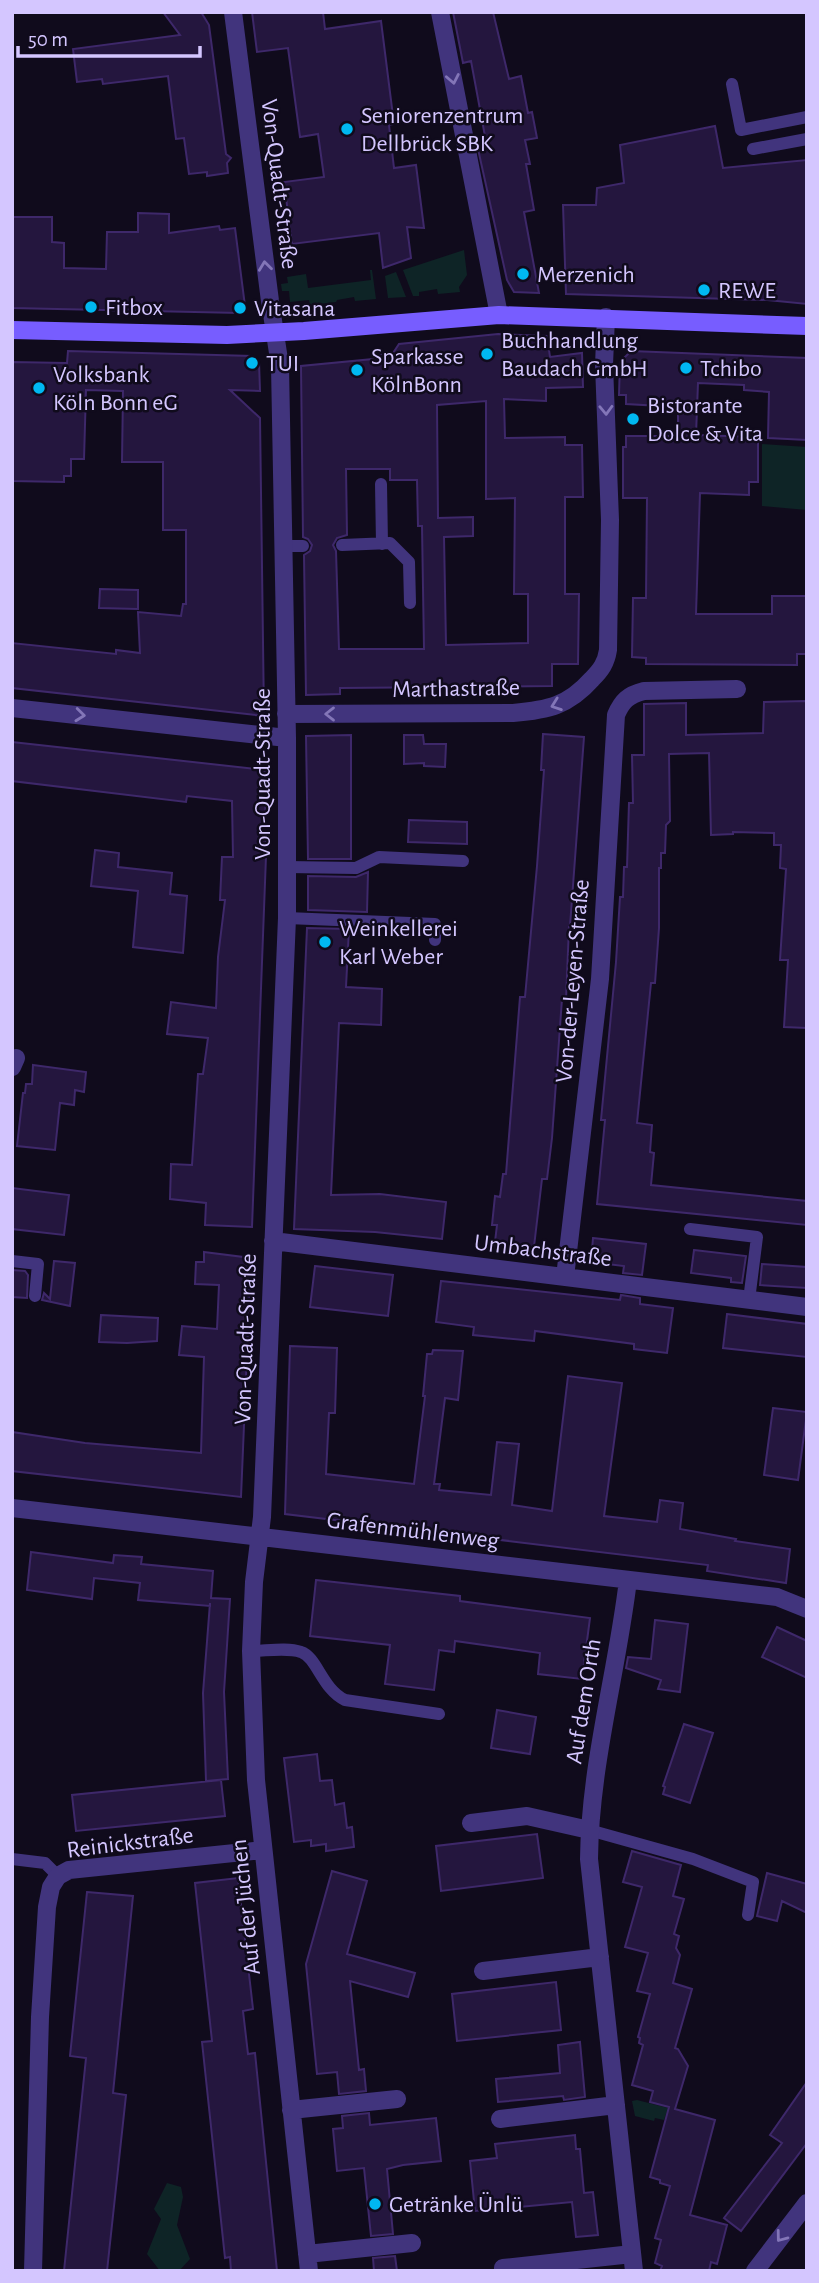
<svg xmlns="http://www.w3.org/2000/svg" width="819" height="2283" font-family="'Alegreya Sans',sans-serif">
	<rect width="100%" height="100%" fill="#100b1c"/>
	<!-- green -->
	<path fill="#0e2426" d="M464,250l3,25 -8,12 1,5 -22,2 -1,-5 -18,3v4h-6l-10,-26z
		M370,270h2l4,29 -21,2 -1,-4 -17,3 -1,2 -26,3 -1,-5 -19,2 -1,-11h-7l-1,-7 7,-1 -1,-6 19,-3 2,14 63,-8z
		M396,272l10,25 -18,1 -3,-22z
		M762,444l45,3v63l-45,-4z
		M637,2100l31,8 -4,12 -9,-2 -1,3 -19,-5 -3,-15z
		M167,2183l14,4 2,10 -6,28 13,34 -11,12h-19l-13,-17 14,-35 -7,-10z"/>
	<!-- building -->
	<path fill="#24163e" stroke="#3e286a" stroke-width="2" fill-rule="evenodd" d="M163,12h38l8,13 17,129 5,4 -4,5 1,10 -21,3v-4l-18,2 -5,-36 -8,1 -8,-63 -65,8 -1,-5 -25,3 -4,-33 107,-14z
		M252,12h71l2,17 56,-8 13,103 -5,1 5,43 22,-3 8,63 -17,-1 4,31 -28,10 -4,-35 -87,11 -8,-62 40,-5 -6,-43 -18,3 -12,-89 -31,4z
		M453,12h40l16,67 12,-3 7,37 4,-1 5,26 -12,2 5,24h-4l8,46 -10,2 15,81 -25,-1 -7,-12 -29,-131 9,-2 -16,-86 -8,2z
		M715,126l8,42 84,-8v144l-40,-4 -201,-6 -3,-89h33l1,-17 27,-5 -4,-38z
		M138,213l31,1v19l50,-7 1,4 15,-2 10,78 -5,7 -228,-5v-91h40v25l12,1v25l42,1 1,-37h31z
		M498,334l49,2 3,21 32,-4 1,34 -37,1v13l-42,-2 1,39 60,-1v8h17l1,52h-18v97h14l-1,70h-26v22l-212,2v6l-34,1 -2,-140 6,-4 2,-6 -4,-6 -5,-2 -2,-171 72,-7 3,-4 17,-2 6,-9zM486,401v98l29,-1 -1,96h14v49l-82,2 -2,-108 29,-1v-19l-35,1 -1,-113zM346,469h44v11h27l1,46h4l2,123h-85l-3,-98 -3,-6 4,-7 10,-3z
		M68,351l185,5 6,6 1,29 -30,-1 30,28 4,298 -252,-28v-45l104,11v-4l24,3 -2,-41 43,4 2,-12h3v-74h-23v-68h-41l1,-71 -37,-1 -2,69h-13v17h-7v6l-52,-1v-119l55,1z
		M631,351l176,7v82l-39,-2 1,-46 -25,-2v-5l-46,-2 -2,52 62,2v45h-9v13l-49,-2 -4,121h76v-18h35v58h-10v11l-151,-1v-6l-14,-1 1,-59h13l1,-100h-24v-51h3v-11h52v-29l-52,-3v-9h-7l1,-33z
		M100,589l38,1v19l-39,-1z
		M806,701l1,327 -23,-1 4,-67h-8l6,-91 -6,-1 1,-23h-7v-12l-41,-1v2l-22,1 -2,-82 -40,1 1,67 -4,4 -1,28h-4v15h-2v60l-4,55h-4l-14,140 15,2 -2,27 4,1 -3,32 156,16v24l-210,-21 8,-84h-4l15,-158 4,-65h3l1,-30h3l2,-64h4l-1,-48h12v-51l42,-1v32l77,-2 1,-31z
		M543,734l41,3 -14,189 -1,1 -3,73 -4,-1 -10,139 -5,41h-5l-9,76 -39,-5 3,-25h-5l3,-29 5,1 3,-23h3l14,-177h5l12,-131 7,-96h-3z
		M351,735v124h-43l-2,-123z
		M404,735h19l1,9h22l-1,23 -21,-1v-3l-20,1z
		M12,742l253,28 1,86 -14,371 -47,-2 1,-22 -36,-4 1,-35 21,1 6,-91h5l5,-36 -41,-4 4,-32 45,6 2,-51 7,-57h-5l2,-43h11l-1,-56 -45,-5 -1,6 -174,-21z
		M409,820l58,2v22l-59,-2z
		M95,850l24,3 -1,14 54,6 -2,21 17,2 -4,57 -50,-6 5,-56 -47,-5z
		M368,872l-1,40 -59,-2v-34l48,1z
		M307,928l42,1 -3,58 36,2 -1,36 -42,-2 -8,172 49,-1 66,8 -4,37 -67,-7 -81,-3z
		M33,1065l53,7 -2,20 -9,-2 -1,15 -14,-2 -5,47 -38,-4 6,-53h2l1,-9h6z
		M12,1188l57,7 -5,40 -52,-6z
		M593,1238l53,6 -4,31 -19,-2 1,-7 -33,-4z
		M694,1250l52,6 -4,27 -11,-1v-4l-40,-5z
		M204,1252l47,6 -10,239 -229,-26v-39l73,11 116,10 3,-96 -25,-2 3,-29 35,3 2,-44 -24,-1 1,-22h8z
		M54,1261l21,2 -5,43 -28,-6 2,-7 6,6z
		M762,1264l45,3v21l-47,-3z
		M315,1266l78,9 -5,41 -78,-9z
		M12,1270l13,1 3,4 -1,23 -15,-1z
		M441,1281l179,19 1,-5 19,3v6l33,4 -6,45 -33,-4v-5l-99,-13 -1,10 -61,-6 1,-8 -38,-5z
		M727,1314l80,10v33l-84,-9z
		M101,1315l57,3 -1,23 -30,2 -28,-1z
		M290,1346l47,2 -2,65h-6l-3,61 88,10 11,-88h-2l4,-42h5l1,-4 30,1 -5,49 -13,-2 -11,86h6l-1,6 52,5 6,-53 22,2 -7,61 40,6 16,-135 54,7 -18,133 53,6 3,-22 23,3 -3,26 56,10 -1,2 55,8 -4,34 -79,-12 1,-6 -423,-51z
		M773,1408l34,4 -9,68 -34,-5z
		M31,1552l82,11 1,-8 28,2 -1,7 72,7 -2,27 19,1 -6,93 4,87 -22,2 -3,-88 7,-90v3l-72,-6 2,-17 -46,-5 -2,21 -65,-9z
		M316,1580l144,16v5l130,17 -8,61 -44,-5 2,-21 -85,-12 -1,11 -15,-2 -5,40 -49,-6 5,-39 -80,-9z
		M655,1620l33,4 -8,68 -22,-3 3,-9 -35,-12 2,-11 23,2z
		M777,1627l30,14v37l-45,-21z
		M497,1710l39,7 -6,37 -39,-6z
		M684,1724l29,9 -23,70 -27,-9 2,-7 -2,-1z
		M317,1754l3,27 12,-1 3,25 9,-2 3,25 5,-1 2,20 -28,4v-7l-15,2v-6l-17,2 -10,-84z
		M221,1780l4,36 -149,15 -4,-36z
		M537,1834l6,44 -102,13 -5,-45z
		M632,1851l49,14 -8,31 11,3 -10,35 5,2 -3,12 4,7 -7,28 19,6 -17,59 3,1 10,17 -13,43 40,11 -25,95 37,10 -10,39 -6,-2 -2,9h-49l2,-5 -7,-3 6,-23 -6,-2 15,-52 -10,-3v-3l-10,-3 19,-70 -19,-5 3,-11 -21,-6 11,-40 -4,-2 1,-5 -2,-1 12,-43 -13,-3 11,-38 -23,-6 17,-60 -19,-5z
		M332,1871l35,10 -20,73 68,19 -7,24 -58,-16 9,89 5,-1 2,22 -27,3 -2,-22 -20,2 -11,-110z
		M767,1873l40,11v29l-25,-12 -5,20 -20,-5z
		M238,1878l15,131 -10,2 5,43 7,-1 22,218h-46l-1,-14 -5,1 -23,-216 10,-1 -17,-158z
		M87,1892l46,4 -20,197 13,2 -19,176h-43l22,-213 -16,-2z
		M556,1982l5,48 -104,11 -5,-47z
		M580,2042l5,55 -21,3 -1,-4 -65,6 -2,-23 64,-6 -2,-28z
		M807,2082v61l-66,88 -17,-13 58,-75 -12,-8z
		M369,2113l1,12 66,-7 5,43 -38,4 -16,4 6,65 -22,2 -7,-68 -27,3 -4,-42 10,-1 -1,-12z
		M575,2135l1,14h4l4,44 9,-1 5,43 -22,2 -4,-35 -97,9 -5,-50 27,-3 -2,-14z
		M395,2256l2,15h-23l-1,-13z"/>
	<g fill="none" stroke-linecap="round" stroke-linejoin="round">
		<!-- lane -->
		<path stroke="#41347d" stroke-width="12" d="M732,84l9,46 66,-13
			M753,149l54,-10
			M381,484l1,60
			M342,545l48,-2 19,19 1,41
			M284,546h19
			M287,867l69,1 23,-11 84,4
			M287,918l148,6v16
			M690,1229l67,8 -8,63
			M12,1261l26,3 -3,32
			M251,1651c15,0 36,-4 50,1 16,5 21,37 44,48l94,14
			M589,1830l104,29 60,23 -5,33
			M12,1859l33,4 13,13"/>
		<!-- street -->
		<path stroke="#41347d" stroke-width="18" d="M233,12l37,289 10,65 7,372v180l-25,599 -8,65 -3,69 5,129 53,491
			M440,12l59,303
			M12,708l275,30
			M286,714l227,-1c35,-3 55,-7 79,-34 9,-9 14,-16 16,-29l2,-130 -6,-155 2,-48
			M12,1067l4,-9
			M273,1241l534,66
			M565,1277l35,-298 16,-264c6,-14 12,-20 28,-24l93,-2
			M12,1508l765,89 30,12
			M628,1580c-11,93 -38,184 -39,279l45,412
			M471,1823l56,-7 62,14
			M483,1971l117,-14
			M291,2110l106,-11
			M500,2119l116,-14
			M307,2254l105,-11
			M503,2268l129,-14
			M33,2271l7,-254 7,-110 4,-20 7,-11 11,-6 194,-20
			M755,2271l52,-68"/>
		<!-- secondary -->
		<path stroke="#775dff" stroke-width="18" d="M12,330l215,5 77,-4 195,-16 308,11"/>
	</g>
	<!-- one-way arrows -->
	<defs><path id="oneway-chevron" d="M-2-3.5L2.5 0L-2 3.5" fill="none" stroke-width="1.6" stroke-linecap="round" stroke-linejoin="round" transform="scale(1.75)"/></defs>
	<g stroke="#8376b8">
		<use href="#oneway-chevron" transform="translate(453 79) rotate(79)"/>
		<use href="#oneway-chevron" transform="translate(265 266) rotate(-97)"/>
		<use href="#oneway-chevron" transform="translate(606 410) rotate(88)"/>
		<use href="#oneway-chevron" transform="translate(556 705) rotate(160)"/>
		<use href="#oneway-chevron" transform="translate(330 714) rotate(180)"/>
		<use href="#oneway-chevron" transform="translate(80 715) rotate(6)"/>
		<use href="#oneway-chevron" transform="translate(781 2237) rotate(127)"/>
	</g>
	<!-- markers -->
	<g fill="#00b8f1" stroke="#100b1c" stroke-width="2.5">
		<circle cx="347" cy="129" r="7"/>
		<circle cx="523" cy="274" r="7"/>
		<circle cx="704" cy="290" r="7"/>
		<circle cx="91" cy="307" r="7"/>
		<circle cx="240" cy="308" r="7"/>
		<circle cx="487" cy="354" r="7"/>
		<circle cx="252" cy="363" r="7"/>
		<circle cx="686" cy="368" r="7"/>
		<circle cx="357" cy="370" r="7"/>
		<circle cx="39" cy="388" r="7"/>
		<circle cx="633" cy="419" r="7"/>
		<circle cx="325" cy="942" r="7"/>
		<circle cx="375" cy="2204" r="7"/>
	</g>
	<g text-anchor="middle" stroke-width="5" stroke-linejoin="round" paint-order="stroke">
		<!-- poi labels -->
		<g font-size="24" fill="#d4c6ff" stroke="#100b1c" text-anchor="start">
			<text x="361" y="123">Seniorenzentrum<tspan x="361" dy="28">Dellbrück SBK</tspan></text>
			<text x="537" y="282">Merzenich</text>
			<text x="718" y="298">REWE</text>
			<text x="105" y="315">Fitbox</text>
			<text x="254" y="316">Vitasana</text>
			<text x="501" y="348">Buchhandlung<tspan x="501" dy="28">Baudach GmbH</tspan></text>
			<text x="371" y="364">Sparkasse<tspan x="371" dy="28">KölnBonn</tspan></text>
			<text x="266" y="371">TUI</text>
			<text x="700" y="376">Tchibo</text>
			<text x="53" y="382">Volksbank<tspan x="53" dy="28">Köln Bonn eG</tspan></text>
			<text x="647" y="413">Bistorante<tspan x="647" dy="28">Dolce &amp; Vita</tspan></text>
			<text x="339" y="936">Weinkellerei<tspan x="339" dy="28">Karl Weber</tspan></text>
			<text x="389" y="2212">Getränke Ünlü</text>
		</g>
		<!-- street labels -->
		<g font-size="24" fill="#d4c6ff" stroke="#100b1c">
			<text transform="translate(280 184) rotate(83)" y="8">Von-Quadt-Straße</text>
			<text transform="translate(456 688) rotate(-1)" y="8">Marthastraße</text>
			<text transform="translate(262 774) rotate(-90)" y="8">Von-Quadt-Straße</text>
			<text transform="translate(572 981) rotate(-85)" y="8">Von-der-Leyen-Straße</text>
			<text transform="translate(543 1250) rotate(7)" y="8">Umbachstraße</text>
			<text transform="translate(245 1339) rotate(-88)" y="8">Von-Quadt-Straße</text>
			<text transform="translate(413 1530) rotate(7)" y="8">Grafenmühlenweg</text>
			<text transform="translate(583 1701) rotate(-81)" y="8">Auf dem Orth</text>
			<text transform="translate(130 1842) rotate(-7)" y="8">Reinickstraße</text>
			<text transform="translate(245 1907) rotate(-96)" y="8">Auf der Jüchen</text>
		</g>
	</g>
	<!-- border -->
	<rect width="819" height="2283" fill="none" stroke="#d4c6ff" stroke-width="28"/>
	<!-- scale -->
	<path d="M18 46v10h182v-10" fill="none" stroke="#d4c6ff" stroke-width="3.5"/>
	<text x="28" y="46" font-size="21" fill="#d4c6ff" stroke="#100b1c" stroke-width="5" paint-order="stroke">50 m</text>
</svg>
